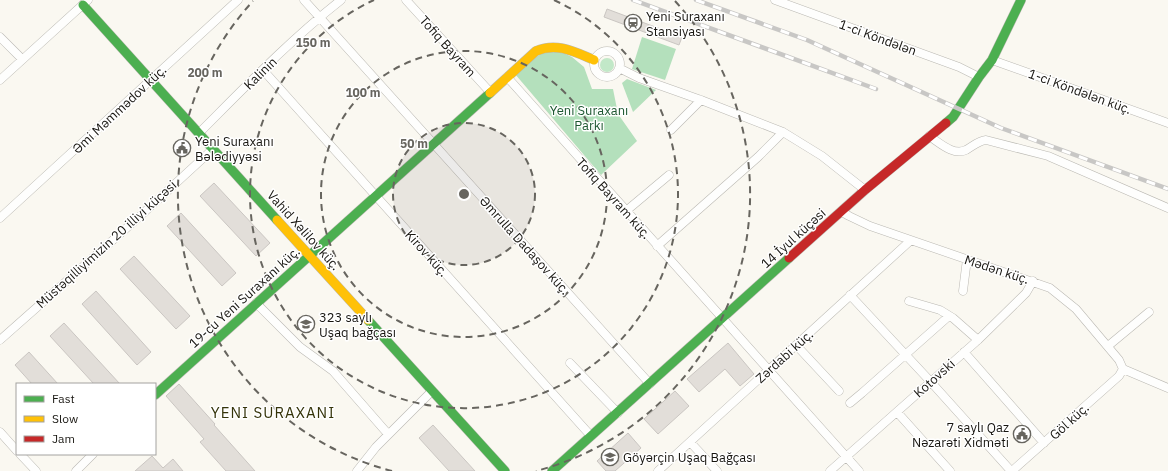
<svg xmlns="http://www.w3.org/2000/svg" width="1168" height="471" font-family="'IBM Plex Sans',sans-serif">
	<rect width="100%" height="100%" fill="#faf8f1"/>
	<!-- green -->
	<path fill="#c2e8c8" d="M600 65a7 7 0 1 1 14 0a7 7 0 1 1-14 0Z"/>
	<!-- forest -->
	<path fill="#b4e0bc" d="M642,37l34,12 -11,31 -33,-11z
		M557,50l15,7 12,10 8,22h21l5,25 19,27 -36,34 -86,-101 29,-23z
		M627,79l29,11 -23,22 -11,-29z"/>
	<!-- building -->
	<path fill="#e2ded9" stroke="#cac6c2" d="M607,9l75,28 -3,8 -75,-28z
		M214,183l56,60 -14,13 -56,-60z
		M181,213l55,60 -14,13 -55,-60z
		M134,256l56,60 -14,13 -56,-60z
		M96,291l55,61 -14,13 -55,-61z
		M64,323l56,61h-26l-44,-48z
		M728,343l26,31 -14,12 -15,-17 -26,23 -12,-13z
		M29,352l29,32h-26l-17,-19z
		M179,384l36,40 -1,1 41,46h-29l-26,-29 4,-3 -38,-43z
		M675,391l14,15 -31,28 -14,-15z
		M433,425l42,46h-26l-30,-33z
		M628,433l13,15 -26,23h-9l-9,-10z
		M152,456l11,12 10,-9 10,12h-48z"/>
	<g fill="none" stroke-linecap="round" stroke-linejoin="round">
		<defs>
			<path id="street" d="M304,0l346,384
				M406,0l84,92
				M775,0l184,67 20,10
				M0,37l22,22
				M594 64a13 13 0 1 1 26 0a13 13 0 1 1-26 0Z
				M992,60l176,63
				M619,68l20,10 62,22 82,32 39,24 43,34
				M263,70l328,366
				M507,77l352,394
				M0,80l88,-80
				M671,130l30,-30
				M199,133c46,-46 91,-93 142,-133
				M929,136c11,7 24,20 37,14 7,-4 12,-9 20,-10l62,16 120,52
				M626,211l43,-36
				M842,212l7,4 21,10 180,62 26,21 43,51 4,9
				M0,218l238,-218
				M657,246l101,-89 25,-25
				M963,291l4,-32
				M850,295l80,86 81,90
				M909,301l31,9 13,8 25,22
				M256,303l44,44 33,24 55,63
				M0,340l139,-123 74,-68
				M796,345l43,46
				M1108,346l41,-34
				M964,352l80,91
				M570,363l48,50
				M1123,369l45,19
				M850,403l12,-10 87,-77
				M897,412l53,59
				M0,432l17,19
				M690,442l27,29
				M20,454l16,17
				M76,471l17,-17
				M357,471l19,-24 56,-56
				M658,471l252,-230
				M830,471l148,-131 48,-47 7,-12
				M1012,471l107,-95 4,-7"/>
			<path id="fast" d="M83,5l194,215
				M946,123l7,-6 26,-40 13,-17 29,-60
				M368,320l137,151
				M155,395l335,-302
				M552,471l237,-213"/>
			<path id="slow" d="M490,93l46,-42c21,-9 39,1 58,9
				M277,220l91,100"/>
			<path id="jam" d="M789,258l76,-68 81,-67"/>
		</defs>
		<!-- street casing -->
		<use href="#street" stroke="#bab8b2" stroke-width="9"/>
		<!-- fast casing -->
		<use href="#fast" stroke="#bab8b2" stroke-width="10"/>
		<!-- slow casing -->
		<use href="#slow" stroke="#bab8b2" stroke-width="10"/>
		<!-- jam casing -->
		<use href="#jam" stroke="#bab8b2" stroke-width="10"/>
		<!-- street -->
		<use href="#street" stroke="#fefefd" stroke-width="8"/>
		<!-- fast -->
		<use href="#fast" stroke="#4caf50" stroke-width="9"/>
		<!-- slow -->
		<use href="#slow" stroke="#ffc107" stroke-width="9"/>
		<!-- jam -->
		<use href="#jam" stroke="#c62828" stroke-width="9"/>
		<defs>
			<path id="rail" d="M633,0l243,89
				M696,0l111,40 194,88 167,61"/>
		</defs>
		<!-- rail casing -->
		<use href="#rail" stroke="#c8c7c5" stroke-width="4.5"/>
		<!-- rail -->
		<use href="#rail" stroke="#fff" stroke-width="3" stroke-dasharray="9" stroke-linecap="butt"/>
	</g>
	<!-- distance rings -->
	<circle cx="464" cy="194" r="71" fill="#67655f" fill-opacity=".12"/>
	<g fill="none" stroke="#67655f" stroke-width="2" stroke-dasharray="7 5">
		<circle cx="464" cy="194" r="71"/>
		<circle cx="464" cy="194" r="143"/>
		<path d="M554 0A214 214 0 1 1 374 0"/>
		<path d="M392 471A286 286 0 0 1 253 1M675 1A286 286 0 0 1 536 471"/>
	</g>
	<!-- icons -->
	<defs>
		<symbol id="station-ring" viewBox="-11 -11 22 22"><circle r="9.5" fill="#fff" stroke="#67655f" stroke-width="1.5"/><path d="M-3-6H3Q5-6 5-4V2Q5 4 3 4L4.5 6H3L1.5 4h-3L-3 6H-4.5L-3 4Q-5 4-5 2V-4Q-5-6-3-6ZM-3.5-4v3h7v-3ZM-3.5 1v1.5H-2V1ZM2 1v1.5H3.5V1Z" fill="#67655f"/></symbol>
		<symbol id="civic-ring" viewBox="-11 -11 22 22"><circle r="9.5" fill="#fff" stroke="#67655f" stroke-width="1.5"/><path d="M-.6-6.5H3V-4.5H.6V-3L4-1V1h2V6H-6V1h2V-1L-.6-3ZM-1.2 2.5V6h2.4V2.5Z" fill="#67655f"/></symbol>
		<symbol id="school-ring" viewBox="-11 -11 22 22"><circle r="9.5" fill="#fff" stroke="#67655f" stroke-width="1.5"/><path d="M0-5L7-2L0 1L-7-2ZM-4 1L0 2.5L4 1V4Q0 6-4 4Z" fill="#67655f"/></symbol>
	</defs>
	<g fill-rule="evenodd">
		<use href="#station-ring" x="623" y="13" width="20" height="20"/>
		<use href="#civic-ring" x="172" y="138" width="20" height="20"/>
		<use href="#school-ring" x="296" y="314" width="20" height="20"/>
		<use href="#civic-ring" x="1012" y="424" width="20" height="20"/>
		<use href="#school-ring" x="600" y="447" width="20" height="20"/>
	</g>
	<g text-anchor="middle" stroke-width="3" stroke-linejoin="round" paint-order="stroke">
		<!-- poi labels -->
		<g font-size="13" fill="#181611" stroke="#fff" text-anchor="start">
			<text x="646" y="21">Yeni Suraxanı<tspan x="646" dy="15">Stansiyası</tspan></text>
			<text x="195" y="146">Yeni Suraxanı<tspan x="195" dy="15">Bələdiyyəsi</tspan></text>
			<text x="319" y="322">323 saylı<tspan x="319" dy="15">Uşaq bağçası</tspan></text>
			<text x="1009" y="432" text-anchor="end">7 saylı Qaz<tspan x="1009" dy="15">Nəzarəti Xidməti</tspan></text>
			<text x="623" y="462">Göyərçin Uşaq Bağçası</text>
		</g>
		<!-- street labels -->
		<g font-size="13" fill="#181611" stroke="#fff">
			<text transform="translate(878 37) rotate(20)" y="5">1-ci Köndələn</text>
			<text transform="translate(448 46) rotate(48)" y="5">Tofiq Bayram</text>
			<text transform="translate(260 73) rotate(-44)" y="5">Kalinin</text>
			<text transform="translate(1080 91) rotate(20)" y="5">1-ci Köndələn küç.</text>
			<text transform="translate(119 109) rotate(-43)" y="5">Əmi Məmmədov küç.</text>
			<text transform="translate(614 198) rotate(48)" y="5">Tofiq Bayram küç.</text>
			<text transform="translate(304 230) rotate(48)" y="5">Vahid Xəlilov küç.</text>
			<text transform="translate(793 238) rotate(-42)" y="5">14 İyul küçəsi</text>
			<text transform="translate(106 244) rotate(-42)" y="5">Müstəqilliyimizin 20 illiyi küçəsi</text>
			<text transform="translate(525 245) rotate(48)" y="5">Əmrulla Dadaşov küç.</text>
			<text transform="translate(427 253) rotate(48)" y="5">Kirov küç.</text>
			<text transform="translate(997 269) rotate(18)" y="5">Mədən küç.</text>
			<text transform="translate(244 297) rotate(-42)" y="5">19-cu Yeni Suraxanı küç.</text>
			<text transform="translate(784 356) rotate(-42)" y="5">Zərdabi küç.</text>
			<text transform="translate(934 378) rotate(-42)" y="5">Kotovski</text>
			<text transform="translate(1069 421) rotate(-42)" y="5">Göl küç.</text>
		</g>
		<!-- park labels -->
		<g font-size="13" fill="#1c5730" stroke="#fff">
			<text x="589" y="115">Yeni Suraxanı<tspan x="589" dy="15">Parkı</tspan></text>
		</g>
		<!-- quarter labels -->
		<g font-size="15" letter-spacing="1" fill="#35340a" stroke="#fff">
			<text x="273" y="418">YENI SURAXANI</text>
		</g>
	</g>
	<circle cx="464" cy="194" r="6" fill="#67655f" stroke="#fff" stroke-width="2"/>
	<g font-size="12" text-anchor="middle" font-weight="bold" fill="#67655f" stroke="#fff" stroke-width="3" stroke-linejoin="round" paint-order="stroke">
		<text x="313" y="47">150 m</text>
		<text x="205" y="77">200 m</text>
		<text x="363" y="97">100 m</text>
		<text x="414" y="148">50 m</text>
	</g>
	<!-- legend -->
	<rect x="16" y="383" width="140" height="72" fill="#ffffff" stroke="#a3a2a0"/>
	<rect x="24" y="396" width="20" height="6" fill="#4caf50" stroke="#a3a2a0"/>
	<text x="52" y="403" font-size="12" fill="#181611">Fast</text>
	<rect x="24" y="416" width="20" height="6" fill="#ffc107" stroke="#a3a2a0"/>
	<text x="52" y="423" font-size="12" fill="#181611">Slow</text>
	<rect x="24" y="436" width="20" height="6" fill="#c62828" stroke="#a3a2a0"/>
	<text x="52" y="443" font-size="12" fill="#181611">Jam</text>
</svg>
